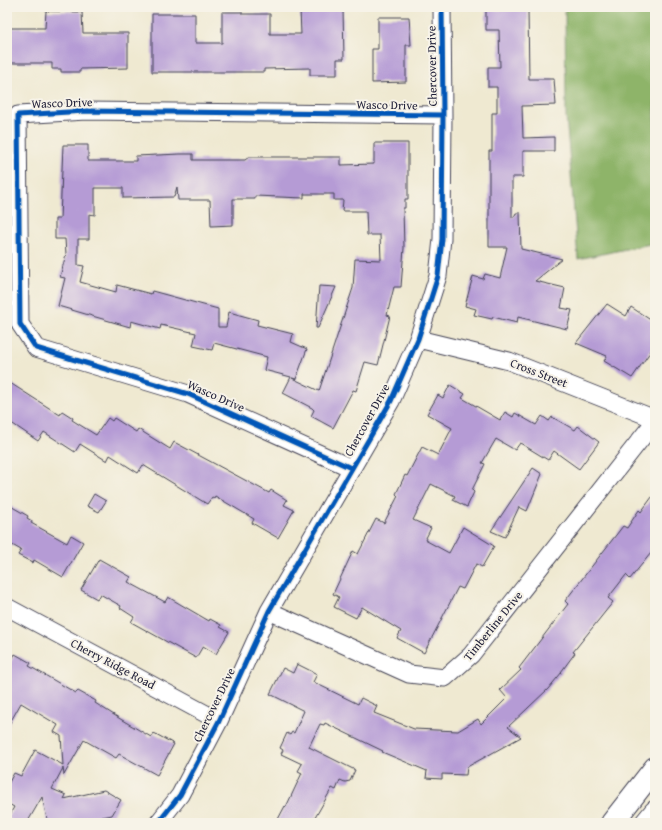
<svg xmlns="http://www.w3.org/2000/svg" width="662" height="830" font-family="'Gentium Book Plus',serif">
	<rect width="100%" height="100%" fill="#f7f3e8"/>
	<filter id="ink" filterUnits="userSpaceOnUse"><feTurbulence type="fractalNoise" baseFrequency=".025" numOctaves="2"/><feDisplacementMap in="SourceGraphic" scale="8" xChannelSelector="R" yChannelSelector="G"/><feConvolveMatrix kernelMatrix="1 2 1 2 8 2 1 2 1" color-interpolation-filters="sRGB"/></filter>
	<filter id="wash" filterUnits="userSpaceOnUse"><feTurbulence type="fractalNoise" baseFrequency=".012" numOctaves="4" result="noise"/><feDisplacementMap in="SourceGraphic" scale="16" xChannelSelector="R" yChannelSelector="G"/><feGaussianBlur stdDeviation="0.9" result="paint"/><feColorMatrix in="noise" values="0 0 0 0 0 0 0 0 0 0 0 0 0 0 0 0 0 1.4 0 .05"/><feComposite in="paint" operator="in"/></filter>
	<g filter="url(#wash)">
		<rect width="100%" height="100%" fill="#efe9d1"/>
		<!-- forest -->
		<path fill="#8eb469" stroke="#586b52" d="M565,7h90v236l-77,16 -12,-143z"/>
		<g id="blocks">
			<!-- building -->
			<path fill="#b59bd5" fill-rule="evenodd" d="M321,8l22,1 1,50h-7v16h-27v-7l-46,1v3h-112v-58h43v29h27v-31h20v2h28v20h31l-1,-24z
				M486,10h42l1,69h25l2,26 -34,1 1,32 31,-1v14h-31v26h-11v40h2l2,-4h4l1,36 41,10 -27,22 30,7 -4,20 11,2 -5,19 -49,-12 -1,6 -24,-6 -1,2 -18,-4 2,-6 -11,-3 8,-30 10,3 2,-5 15,4 7,-31h-18v-96h3v-38h5v-26h-9v-20h12l-1,-37h-13z
				M46,11l36,1 1,21h45v35l-48,1v3h-19v-3h-9v-6h-45v-35h38z
				M378,17h31l2,28h-5v37l-34,1v-34h6z
				M374,143h34v56h-3v9h-2l1,40 -3,39h-7l-7,28 3,1 -12,49 -13,-3 -9,29 -3,-1 -20,38 -22,-12 3,-6 -2,-2 -29,-15 8,-16 -27,-7 3,-13 -53,-14 -2,7 -19,-4 3,-13 -35,-8 -1,4 -29,-8 -1,6 -72,-21 7,-28 -5,-1 6,-23 -1,-15h-10v-20h5l3,-74h25v16h48v-5l44,-2h13v6h52l4,-3h92v8l33,-1zM177,187l1,13h32l1,26 22,-1v-26h22v-3l49,2v-4h30v6h9l-1,11h24l1,24h13l1,25 -26,-1 -2,29 -34,103 -27,-13 4,1 11,-30 -16,-7 2,-8 -36,-9 1,-5 -29,-8 -3,15h-8v-18l-66,-18 -1,3 -34,-9 -1,7 -36,-10 4,-16 -6,-1v-26h11v-25l6,1v-27h28v10l51,-1z
				M319,286l17,1 -18,41h-2z
				M607,304l19,12 5,-9 24,16v22l-23,33 -28,-17 3,-5 -31,-13z
				M7,381l53,34 2,-4 11,7 -1,2 24,15 12,-17 4,3 2,-3 22,14 2,-3 32,20 4,-7 95,51 2,-3 16,10 -3,5 10,5 -16,28 -26,-15 2,-4 -39,-23 -1,2 -2,-1 -5,7 -64,-39 -5,8 -28,-18 -3,6 -27,-17 -5,8 -31,-20 -6,9 -31,-21z
				M450,385l15,9 -3,4 38,22 5,-8 8,5 2,-4 21,12 6,-9 7,5 3,-4 23,13 3,-4 21,16 -20,27 -25,-18 -6,9 -28,-17 -5,7 -19,-11 -14,24 3,1 -13,26 2,2 -7,15 -14,-7 2,-4 -24,-12 -18,36 18,8 -6,12 24,13 14,-26 31,19 -12,21 -6,-3 -13,25 -5,-2 -34,66 -27,-15 4,-7 -39,-24 -6,11 -22,-11 5,-10 -6,-3 20,-43 5,3 18,-35 8,4 14,-27 -2,-2 9,-19 2,1 15,-29 16,8 14,-27 -25,-14 11,-19 5,3z
				M533,468l9,6 -15,37 -8,-4 -14,30 -14,-6z
				M655,493v55l-25,31 -4,-4 -18,23 5,4 -40,50 2,1 -14,19h1l-14,17 -40,38 13,10 -54,30 -1,8 -24,-1v5l-16,-1 1,-7 -45,-19 1,-1 -58,-28 -1,2 -4,-1 -11,23 46,23 -5,11 -5,1 -5,-2 -4,10 -4,-2 -20,35h-36l9,-17 1,1 16,-34 -4,-2 4,-7 -21,-10 2,-4 -3,-2 7,-15 3,2 2,-3 2,1 10,-22 -34,-17 13,-26 10,5 4,-9 20,10 -4,8 45,22 3,-6 16,8 -3,7 40,16 44,2 20,-12 3,5 26,-26 -7,-8 21,-20 -2,-2 49,-64 -3,-3 58,-75 4,2 12,-18 2,2z
				M94,494l12,7 -7,11 -12,-6z
				M7,504l21,12 -1,2 5,3 -1,2 36,20 4,-8 12,7 -20,35 -29,-17 -1,3 -15,-8 3,-5 -14,-8z
				M99,559l32,18 -3,5 37,20 3,-5 41,24 1,-2 11,6 -1,2 9,5 -13,22 -13,-8 -7,12 -65,-36 3,-5 -14,-9 1,-2 -21,-12 -3,5 -16,-9z
				M15,654l16,9 -2,3 47,27 2,-2 18,10 -1,2 27,17 29,17 3,-4 20,11 -17,31 -38,-21 -3,4 -32,-18 -20,35 -1,-7 -11,21 14,6 -2,4 40,-9 17,10 -9,15 -19,4 1,4h-46l-6,-26 -15,26h-11l-8,-5 6,-11 -7,-4v-17l7,-13 7,3 14,-26 28,15 -2,-29 -7,-4 4,-7 -37,-22 -14,25v-60z"/>
		</g>
	</g>
	<g filter="url(#ink)">
		<use href="#blocks" fill-opacity="0" stroke="#414052" stroke-width="1"/>
		<g fill="none" stroke-linecap="round" stroke-linejoin="round">
			<defs>
				<path id="minor" d="M418,339l91,22 146,58
					M351,468l-163,-74 -152,-46 -16,-24 -2,-209 68,-4 357,4
					M7,607l212,114
					M269,611l140,63 36,4 26,-23 184,-234
					M158,823l22,-28 39,-74 50,-110 122,-210 27,-62 20,-63 4,-37 1,-124 -1,-108"/>
				<path id="highway" d="M612,823l43,-55
					M646,823l9,-11"/>
			</defs>
			<!-- minor casing -->
			<use href="#minor" stroke="#414052" stroke-width="19"/>
			<!-- highway casing -->
			<use href="#highway" stroke="#414052" stroke-width="24"/>
			<!-- minor -->
			<use href="#minor" stroke="#fff" stroke-width="17"/>
			<!-- highway -->
			<use href="#highway" stroke="#fff" stroke-width="22"/>
			<defs>
				<path id="cycleway" d="M351,468l-163,-74 -152,-46 -16,-24 -2,-209 68,-4 357,4
					M158,823l22,-28 39,-74 50,-110 122,-210 27,-62 20,-63 4,-37 1,-124 -1,-108"/>
			</defs>
			<!-- cycleway casing -->
			<use href="#cycleway" stroke="#f7f3e8" stroke-width="8"/>
			<!-- cycleway -->
			<use href="#cycleway" stroke="#0057b8" stroke-width="5"/>
		</g>
	</g>
	<g text-anchor="middle" stroke-width="4" stroke-linejoin="round" paint-order="stroke">
		<!-- street labels -->
		<g font-size="12" fill="#22223b" stroke="#f7f3e8">
			<text transform="translate(432 66) rotate(-91)" y="4">Chercover Drive</text>
			<text transform="translate(62 103) rotate(-2)" y="4">Wasco Drive</text>
			<text transform="translate(387 105) rotate(1)" y="4">Wasco Drive</text>
			<text transform="translate(539 373) rotate(21)" y="4">Cross Street</text>
			<text transform="translate(216 396) rotate(24)" y="4">Wasco Drive</text>
			<text transform="translate(367 420) rotate(-61)" y="4">Chercover Drive</text>
			<text transform="translate(493 626) rotate(-51)" y="4">Timberline Drive</text>
			<text transform="translate(113 664) rotate(28)" y="4">Cherry Ridge Road</text>
			<text transform="translate(214 705) rotate(-64)" y="4">Chercover Drive</text>
		</g>
	</g>
	<!-- margin -->
	<rect width="662" height="830" fill="none" stroke="#f7f3e8" stroke-width="24"/>
</svg>
